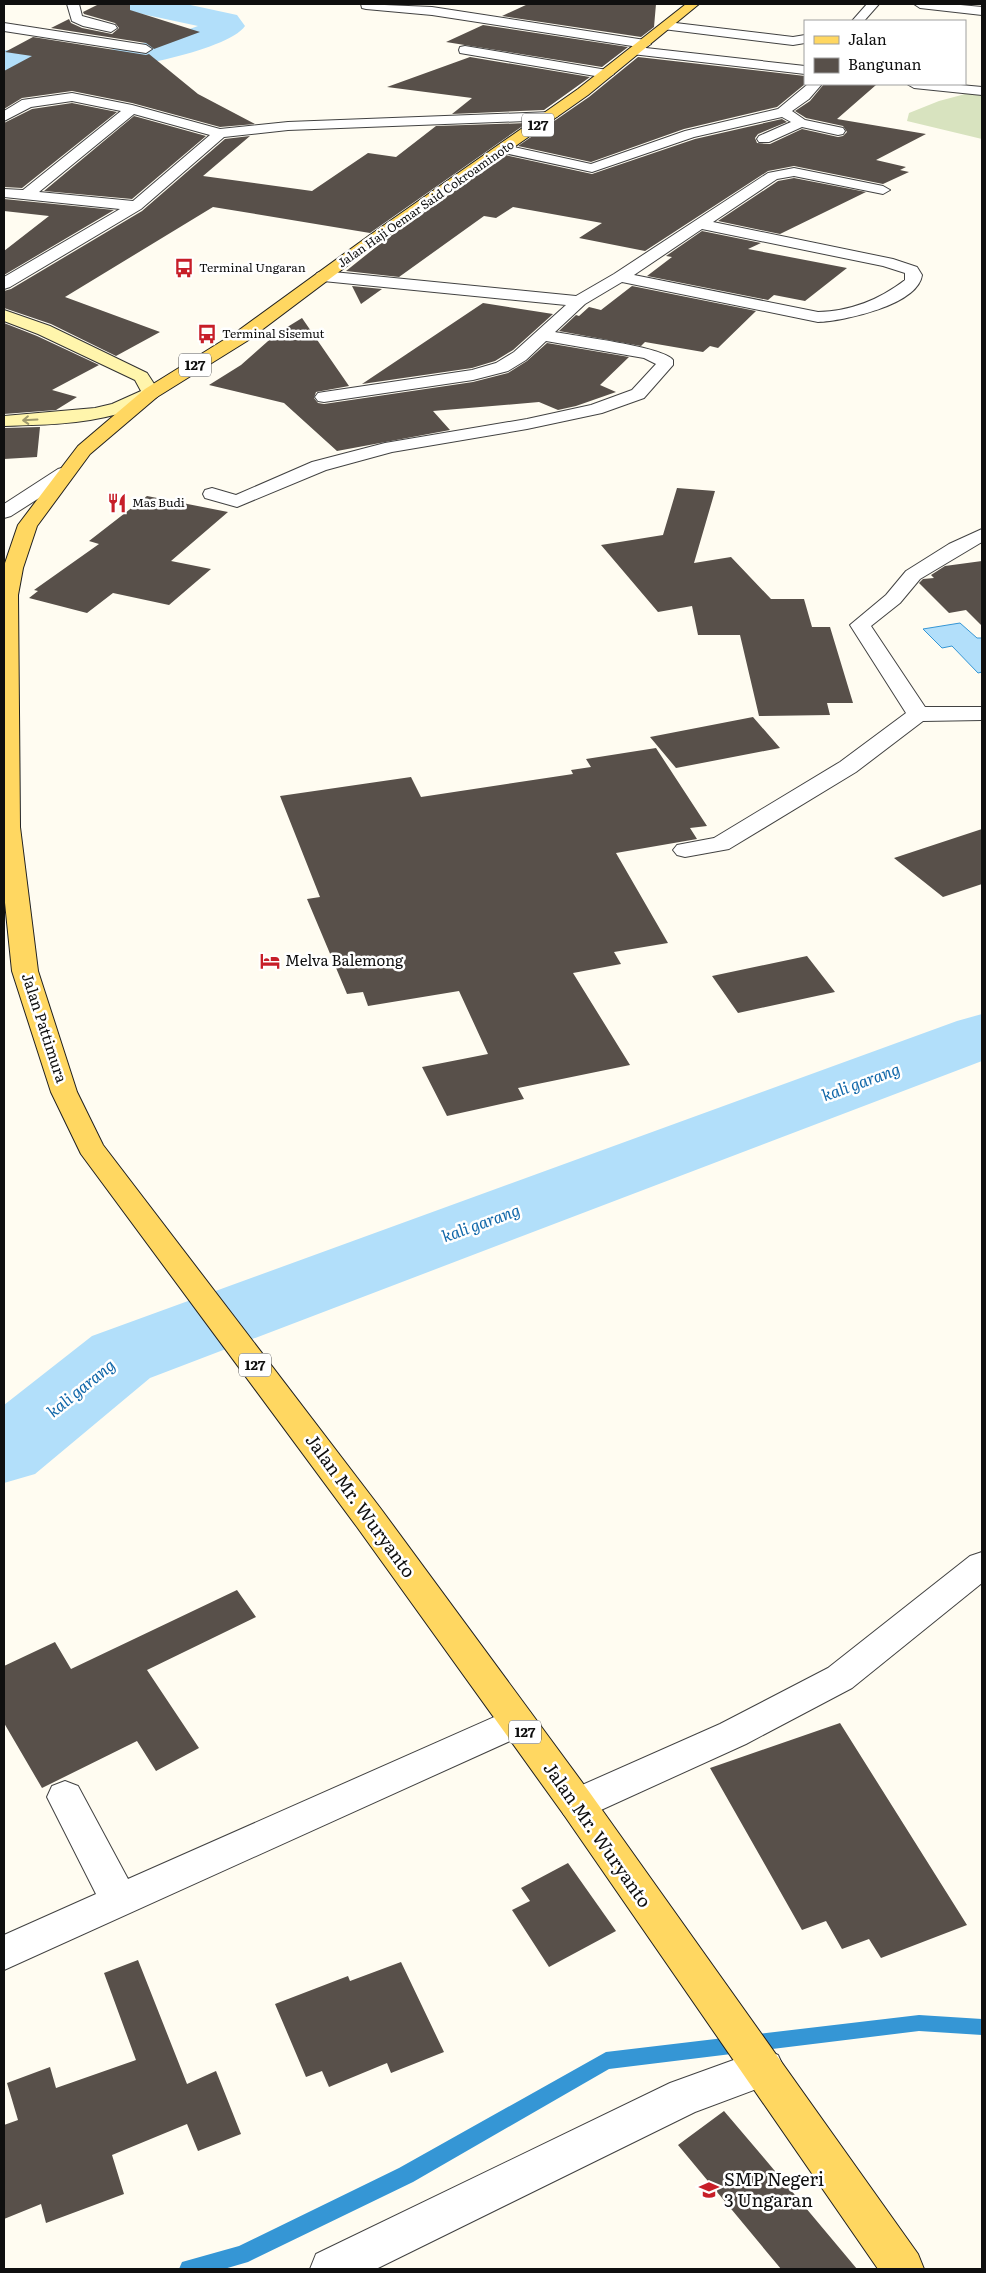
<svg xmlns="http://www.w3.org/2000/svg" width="986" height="2273" font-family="Literata,serif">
	<rect width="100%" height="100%" fill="#fffcf1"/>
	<!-- cemetery -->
	<path fill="#d8e3bf" d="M969,93l13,2v44l-75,-18 2,-8 30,-12z"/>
	<!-- water -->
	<path fill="#b2dffa" stroke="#3596d5" d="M960,623l17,15h5v34l-4,1 -26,-27 -10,2 -19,-19z"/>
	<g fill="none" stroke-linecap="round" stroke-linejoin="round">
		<!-- stream -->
		<path fill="#3596d5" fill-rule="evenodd" d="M919,2015l63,4v16l-63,-4 -310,38 -196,113 -165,80 -24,7h-45l3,-7 57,-16 160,-78 207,-116z"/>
		<!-- river -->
		<path fill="#b2dffa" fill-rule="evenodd" d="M124,4h62l51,11 8,11c-18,26 -138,47 -172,49 -23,1 -46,-3 -69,-4v-21c22,0 44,4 66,3 44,0 87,-12 128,-27l-70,-15z
			M982,1014v47l-832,317 -115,96 -31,9v-78l88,-69 865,-315z"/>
	</g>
	<!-- building -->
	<path fill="#58504a" d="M99,4h31v6l70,22 -46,17 -8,-6 -95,-15 18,-9 2,4 11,5 30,6 7,-6 -4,-5 -31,-9 -1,-2z
		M528,4h128l-2,23 -13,10 -139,-21z
		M483,25l145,22 -26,20 -156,-25z
		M33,37l113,18 3,-1 49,40 57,30 -35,3 -88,-24 -60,-12 -50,7 -18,11v-38l28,-15 -27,-4z
		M470,57l120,20 -46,33 -92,4 20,-16 -85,-11z
		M638,57l167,19v8l-28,23 -93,22 -93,33 -73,-16 71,-49z
		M824,84l52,1 -39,34 89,15 -50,26 30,7 -6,3 9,2 -26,12 -89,-18 -26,5 -123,80 -66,-13 23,-15 -89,-16 -17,11 -12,-2 -85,61 -53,-6 35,-28 124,-88 87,19 103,-35 87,-20 5,3 -29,12 -3,4 2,5 13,1 32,-15 36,8 5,-1 4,-4 -4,-6 -37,-8 -11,-7 15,-10z
		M72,103l45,9 -95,76 -18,-1v-64l28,-14z
		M134,116l72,20 -74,63 -88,-8z
		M527,123l-157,110 -157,-26 -148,90 95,35 -44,24 -65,-32 -47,-16v-17l7,-2 131,-78 83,-72 25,-3 -47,40 109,15 56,-38 28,4 40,-31z
		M794,178l72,14 -86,42 -62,-13 60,-40z
		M4,199l110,11 -110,65v-24l45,-35 -45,-5z
		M702,231l59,12 -13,6 99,19 -42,33 -31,-6 -6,5 -121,-24 25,-19 -6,-1z
		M352,286l30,3 -21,15z
		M632,286l124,25 -38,37 -8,-2 -7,6 -58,-10 -4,4 -82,-15 17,-16 3,1 10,-9 12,3z
		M483,303l70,11 -40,36 -18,11 -23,7 -110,16z
		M302,318l47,68 -33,6 -2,6 4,5 6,1 149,-22 35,-9 19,-12 20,-18 82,14 -29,28 16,7 -40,14 -18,4 -19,-8 -106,9 17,19 -113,21 -53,-48 -75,-18 32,-20 35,-31z
		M4,323l33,13 62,29 -47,25 25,7 -21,13 -52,4z
		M40,427l-3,30 -33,2v-31z
		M677,488l38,3 -21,72 37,-6 40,42h33l8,28h18l23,76h-26l3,12 -71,1 -19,-81h-42l-6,-29 -34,6 -57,-67 62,-10z
		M147,496l81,16 -57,49 40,8 -42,36 -56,-12 -26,20 -58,-15 9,-7 -4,-1 65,-46 -10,-3z
		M982,561v65l-16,-16 -17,3 -30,-30 4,-4 11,-1 -3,-3 14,-9z
		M753,717l27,31 -104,20 -26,-31z
		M656,748l51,78 -17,2 7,11 -81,14 52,90 -54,9 7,12 -48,9 57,92 -112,23 6,11 -77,17 -25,-49 66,-13 -29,-63 -91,15 -5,-14 -16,2 -40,-95 13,-2 -40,-101 131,-19 10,20 152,-23 -2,-4 20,-3 -5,-8z
		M982,829v55l-39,13 -49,-39z
		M807,956l28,36 -97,21 -26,-37z
		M237,1590l19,27 -109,53 52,78 -43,23 -19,-30 -95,47 -38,-65v-57l51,-24 16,27z
		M840,1723l127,202 -86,33 -12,-19 -27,10 -16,-28 -24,9 -92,-162z
		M568,1863l48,68 -67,36 -37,-57 18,-9 -9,-13z
		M138,1960l49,124 29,-13 25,63 -43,17 -11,-27 -75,31 12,39 -78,29 -5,-19 -37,15v-94l14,-5 -11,-37 43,-16 6,21 80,-28 -32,-87z
		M401,1962l43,90 -53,21 -4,-10 -58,24 -7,-16 -16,6 -31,-73 73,-28 2,5z
		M724,2111l40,47 93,111h-76l-103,-124z"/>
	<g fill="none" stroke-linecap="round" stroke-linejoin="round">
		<defs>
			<path id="pedestrian" d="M982,529v13l-62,37 -20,24 -29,23 54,81h57v13l-59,1 -67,51 -127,77 -44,8 -8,-2 -4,-5 4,-5 37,-7 126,-76 66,-49 -56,-88 36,-30 20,-24 43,-27z"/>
			<path id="minor" d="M67,4h12l3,12 33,9 2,3 -6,4 -28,-6 -11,-5z
				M361,4l71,3 213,33 6,4 -6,4 -213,-33 -66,-6 -4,-1z
				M867,4h12l-15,17h-12z
				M914,4h36l32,3v8l-62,-7z
				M667,22l126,15 12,-2v8l-12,2 -130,-16 -2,-3 2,-3z
				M4,23l142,22 6,4 -6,4 -142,-22z
				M465,46l142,24 7,4 -7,4 -147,-25 -1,-3 1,-3z
				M637,47l168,19v8l-173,-20 -1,-3 1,-3z
				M808,84h14l-13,15 -17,12 13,9 38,8 2,3 -2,3 -5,1 -36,-8 -33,15h-10l-2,-3 2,-3 32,-14 -9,-5 -88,20 -102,35 -88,-19 -7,-4 7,-4 87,19 94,-33 93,-22z
				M907,84h43l32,3v8l-68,-7z
				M72,93l60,12 88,24 68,-7 263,-10 7,4 -7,4 -263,10 -64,7 -83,72 -131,78 -6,2v-12l116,-68 -116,-12v-8l19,1 98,-79 -49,-10 -41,6 -27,14v-10l18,-11zM134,114l76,21 -77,66 -94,-9z
				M794,168l89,18 7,4 -7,4 -89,-18 -17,3 -64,43 180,37 24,8 5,8c-4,30 -78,46 -104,47l-196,-40 -37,22 -30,28c20,4 110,15 118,28v5l-29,33 -42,15 -75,16 -135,23 -66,18 -89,37 -32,-9 -2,-4 2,-4 7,-2 24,7 76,-33 73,-19 142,-24 64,-14 41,-15 24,-26 -12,-6 -98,-17 -20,19 -18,11 -35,9 -149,22 -6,-1 -3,-4 3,-4 6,-1 148,-22 24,-7 18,-11 52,-47 -243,-24 -6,-2 -2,-3 2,-3 6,-2 253,25 38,-22 154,-101zM702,229l181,37 22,7v7c-26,20 -54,31 -87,32l-184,-37z
				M65,467l7,2 2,4 -2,4 -61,39 -7,2v-14l54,-35z
				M982,1552v31l-130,105 -106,56 -156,71 -13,5 -13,-5 -5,-11 5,-11 156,-69 108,-56 142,-112z
				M517,1707l13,5 5,10 -5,10 -526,238v-35l92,-41 -49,-97 5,-11 13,-5 13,5 50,93z
				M764,2049l14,6 6,13 -6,13 -83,31 -319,157h-66l6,-15 354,-171z"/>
			<path id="secondary" d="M4,310l46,16 97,47 13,20 -3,4c-13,5 -25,13 -39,17 -36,10 -76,11 -114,12v-10l91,-8 17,-4 29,-13 -6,-11 -97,-46 -34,-13z"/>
			<path id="primary" d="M686,4h13l-111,91 -208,146 -133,100 -90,56 -67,57 -53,72 -14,42 -5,27 2,232 18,144 39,121 26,53 278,364 209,284 328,461 6,15h-46l-314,-454 -207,-288 -276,-373 -30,-62 -39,-121 -8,-78v-327l14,-41 60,-79 67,-57 90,-56 135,-98 208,-146z"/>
		</defs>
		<!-- pedestrian casing -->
		<use href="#pedestrian" stroke="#424242" stroke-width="2"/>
		<!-- minor casing -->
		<use href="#minor" stroke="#424242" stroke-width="2"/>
		<!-- secondary casing -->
		<use href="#secondary" stroke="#313131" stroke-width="2"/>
		<!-- primary casing -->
		<use href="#primary" stroke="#202020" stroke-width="2"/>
		<!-- pedestrian -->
		<use href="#pedestrian" fill="#fff" fill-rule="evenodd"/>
		<!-- minor -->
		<use href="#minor" fill="#fff" fill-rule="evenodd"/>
		<!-- secondary -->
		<use href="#secondary" fill="#fff5ac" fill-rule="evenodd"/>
		<!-- primary -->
		<use href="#primary" fill="#ffd761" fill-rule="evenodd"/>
	</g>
	<!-- one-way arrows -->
	<defs><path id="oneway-shaft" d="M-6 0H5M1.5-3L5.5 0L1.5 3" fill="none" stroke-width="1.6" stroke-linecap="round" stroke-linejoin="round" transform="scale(1.25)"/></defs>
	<use stroke="#9f996d" href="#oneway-shaft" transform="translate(30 420) rotate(177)"/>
	<!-- icons -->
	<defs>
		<symbol id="bus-bare" viewBox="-9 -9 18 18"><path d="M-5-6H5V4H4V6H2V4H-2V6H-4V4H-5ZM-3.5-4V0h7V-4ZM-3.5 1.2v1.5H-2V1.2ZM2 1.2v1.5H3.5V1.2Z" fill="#c71e28" stroke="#fff" stroke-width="2.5" paint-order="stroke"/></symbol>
		<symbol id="restaurant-bare" viewBox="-9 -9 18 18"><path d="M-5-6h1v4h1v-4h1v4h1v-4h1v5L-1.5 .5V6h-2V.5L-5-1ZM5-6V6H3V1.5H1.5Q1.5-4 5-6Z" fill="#c71e28" stroke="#fff" stroke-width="2.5" paint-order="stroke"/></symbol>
		<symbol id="hotel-bare" viewBox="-9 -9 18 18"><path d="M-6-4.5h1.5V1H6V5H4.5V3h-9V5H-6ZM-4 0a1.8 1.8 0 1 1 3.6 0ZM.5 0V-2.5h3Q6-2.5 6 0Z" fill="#c71e28" stroke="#fff" stroke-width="2.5" paint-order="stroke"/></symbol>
		<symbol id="school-bare" viewBox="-9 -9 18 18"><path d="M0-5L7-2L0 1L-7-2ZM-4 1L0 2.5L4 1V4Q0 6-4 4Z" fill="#c71e28" stroke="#fff" stroke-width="2.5" paint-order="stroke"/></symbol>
	</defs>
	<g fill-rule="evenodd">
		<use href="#bus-bare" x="170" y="254" width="28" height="28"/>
		<use href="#bus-bare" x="193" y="320" width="28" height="28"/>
		<use href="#restaurant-bare" x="103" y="489" width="28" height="28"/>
		<use href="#hotel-bare" x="256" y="947" width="28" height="28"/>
		<use href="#school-bare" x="695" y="2176" width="28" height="28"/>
	</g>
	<g text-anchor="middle" stroke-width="5" stroke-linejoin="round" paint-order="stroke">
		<!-- far-street labels -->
		<g font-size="12" fill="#0f0f0f" stroke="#fff">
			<text transform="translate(426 204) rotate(-35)" y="4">Jalan Haji Oemar Said Cokroaminoto</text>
		</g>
		<!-- far-poi labels -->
		<g font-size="12" fill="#0f0f0f" stroke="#fff" text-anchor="start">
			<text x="199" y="272">Terminal Ungaran</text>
			<text x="222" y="338">Terminal Sisemut</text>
			<text x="132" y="507">Mas Budi</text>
		</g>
		<!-- shield labels -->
		<g fill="#fff" stroke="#575757" stroke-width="1">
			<rect x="522" y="113.5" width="32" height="23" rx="4"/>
			<rect x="179" y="353.5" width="32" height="23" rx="4"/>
			<rect x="239" y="1353.5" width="32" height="23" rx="4"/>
			<rect x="509" y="1720.5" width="32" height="23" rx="4"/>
		</g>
		<g font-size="14" font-weight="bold" fill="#0f0f0f">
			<text x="538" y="130">127</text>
			<text x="195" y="370">127</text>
			<text x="255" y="1370">127</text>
			<text x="525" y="1737">127</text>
		</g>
		<!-- poi labels -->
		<g font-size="15" fill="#0f0f0f" stroke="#fff" text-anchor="start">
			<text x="285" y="966">Melva Balemong</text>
		</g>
		<!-- street labels -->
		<g font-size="15" fill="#0f0f0f" stroke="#fff">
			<text transform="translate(44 1028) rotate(72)" y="5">Jalan Pattimura</text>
		</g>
		<!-- water labels -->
		<g font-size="16" font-style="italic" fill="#1067a9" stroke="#fff">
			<text transform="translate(861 1082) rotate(-20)" y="6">kali garang</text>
			<text transform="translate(481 1223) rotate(-20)" y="6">kali garang</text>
			<text transform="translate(81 1388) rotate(-39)" y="6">kali garang</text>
		</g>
		<!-- near-street labels -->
		<g font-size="18" fill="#0f0f0f" stroke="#fff">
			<text transform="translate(360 1506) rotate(54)" y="6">Jalan Mr. Wuryanto</text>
			<text transform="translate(597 1835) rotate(55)" y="6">Jalan Mr. Wuryanto</text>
		</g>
		<!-- near-poi labels -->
		<g font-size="18" fill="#0f0f0f" stroke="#fff" text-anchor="start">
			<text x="724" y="2186">SMP Negeri<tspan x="724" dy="21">3 Ungaran</tspan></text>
		</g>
	</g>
	<!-- border -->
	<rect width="986" height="2273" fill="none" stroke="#0f0f0f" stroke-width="10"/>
	<!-- legend -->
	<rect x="804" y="20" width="162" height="65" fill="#ffffff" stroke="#9f9f9f"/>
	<rect x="814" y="36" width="25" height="8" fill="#ffd761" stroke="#9f9f9f"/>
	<text x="848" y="45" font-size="15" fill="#0f0f0f">Jalan</text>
	<rect x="814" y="58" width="25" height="15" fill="#58504a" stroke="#9f9f9f"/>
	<text x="848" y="70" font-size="15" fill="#0f0f0f">Bangunan</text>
</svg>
